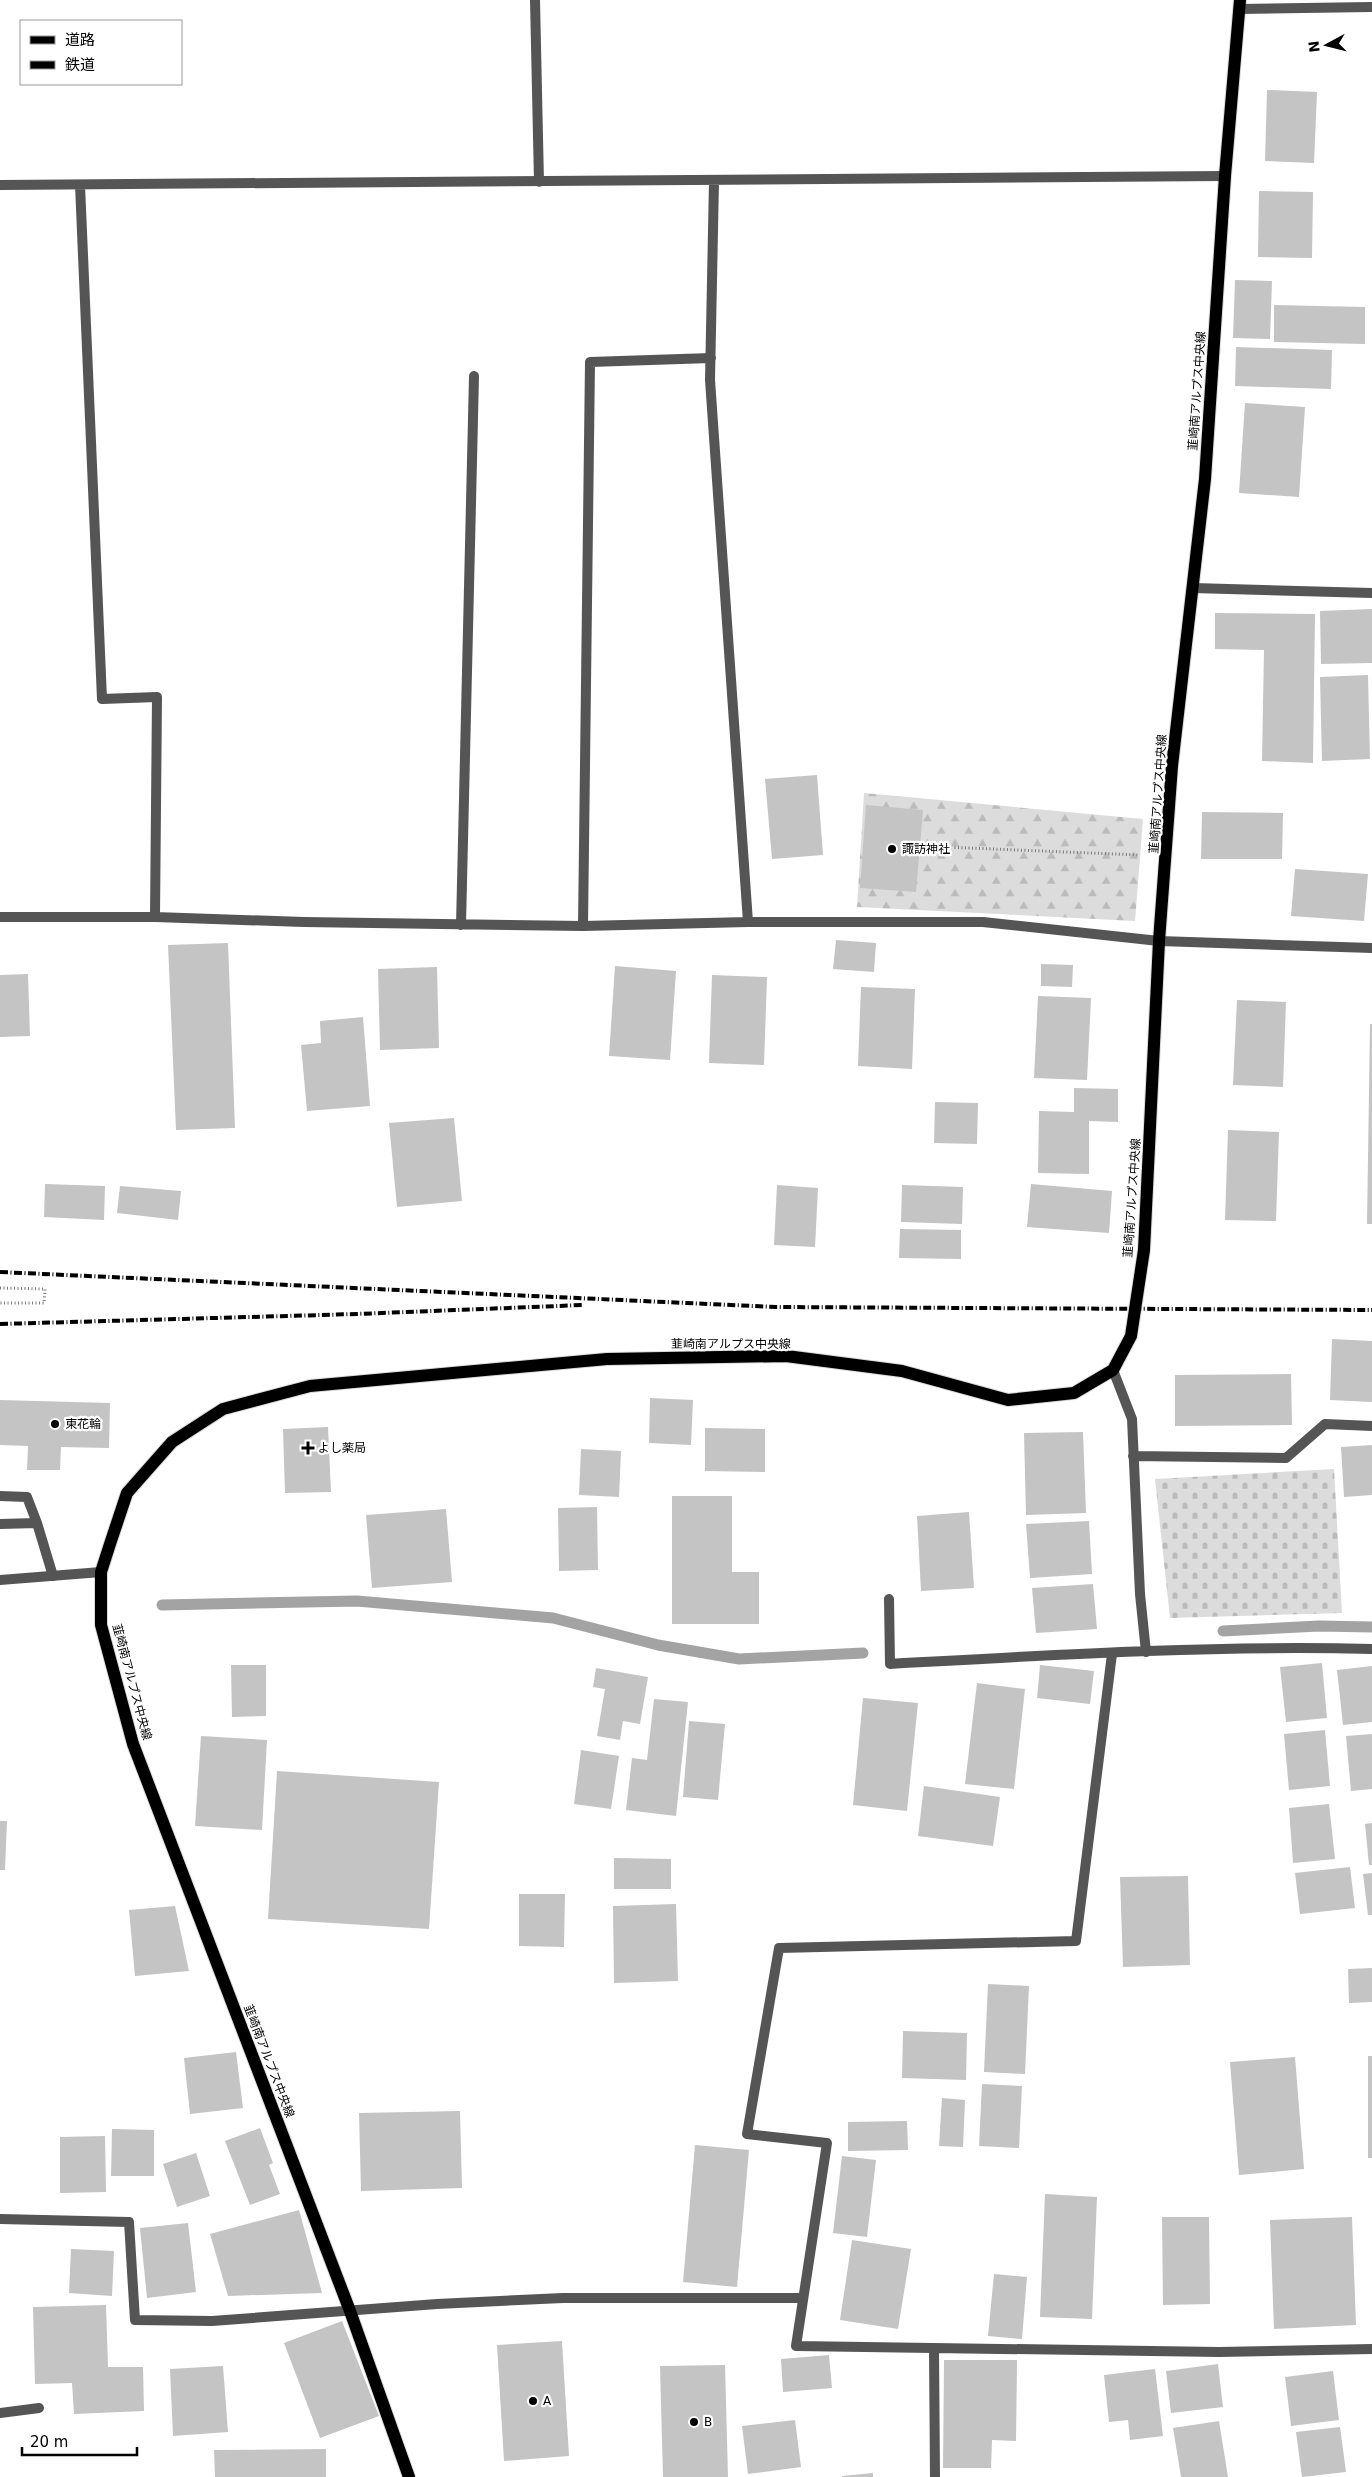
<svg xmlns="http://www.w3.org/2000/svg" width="1372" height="2477" font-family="'DejaVu Sans','Noto Sans JP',sans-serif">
	<defs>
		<pattern id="forest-firs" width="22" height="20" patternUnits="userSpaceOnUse" patternTransform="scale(1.25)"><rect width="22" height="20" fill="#dcdcdc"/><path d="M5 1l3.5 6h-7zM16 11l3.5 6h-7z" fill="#bbb"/></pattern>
		<pattern id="cemetery-stones" width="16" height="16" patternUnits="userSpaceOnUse" patternTransform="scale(1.25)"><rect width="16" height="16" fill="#dcdcdc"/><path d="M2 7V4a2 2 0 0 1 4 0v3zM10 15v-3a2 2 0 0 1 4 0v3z" fill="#bbb"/></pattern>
	</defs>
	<rect width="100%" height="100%" fill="#fff"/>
	<!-- forest -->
	<path fill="url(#forest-firs)" d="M864,793l279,26 -8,102 -278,-14z"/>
	<!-- cemetery -->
	<path fill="url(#cemetery-stones)" d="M1334,1469l8,144 -172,5 -15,-139z"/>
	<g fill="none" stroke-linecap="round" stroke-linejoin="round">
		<!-- stream -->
		<path stroke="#a3a3a3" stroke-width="11" d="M162,1605l195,-4 196,17 105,27 81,14 124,-6
			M1223,1631l96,-5 53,1"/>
	</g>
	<!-- building -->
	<path fill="#c4c4c4" d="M1267,90l50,2 -3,71 -49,-2z
		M1259,191l54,1 -1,66 -54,-1z
		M1235,280l37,1 -2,58 -37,-1z
		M1274,305l91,2v37l-91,-2z
		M1236,347l96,3 -1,39 -96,-3z
		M1245,403l60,4 -6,90 -60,-4z
		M1372,609v54l-51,1 -1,-53z
		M1215,613l100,1 -2,149 -51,-2 2,-111 -49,-1z
		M1368,675l2,84 -48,2 -2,-84z
		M817,775l6,80 -51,4 -7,-80z
		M866,805l57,5 -7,82 -56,-4z
		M1202,812l81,1 -1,46h-81z
		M1295,869l73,5 -4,47 -73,-5z
		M836,940l40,3 -2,29 -41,-3z
		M228,943l7,185 -59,2 -8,-185z
		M1041,964l32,1 -1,22 -31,-1z
		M615,966l61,5 -6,89 -61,-4z
		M437,967l2,81 -59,2 -2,-81z
		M28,974l2,62 -30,1v-62z
		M712,975l55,2 -3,88 -55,-2z
		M861,987l54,2 -3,80 -54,-3z
		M1038,996l53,2 -4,82 -53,-2z
		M1237,1000l49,2 -3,85 -50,-2z
		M363,1017l7,89 -63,5 -6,-66 20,-2 -1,-22z
		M1370,1024h2v200h-5z
		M1074,1088l44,1v33l-29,-1v53l-51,-1 1,-62 35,1z
		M935,1102l43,1 -1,41 -43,-1z
		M454,1118l8,83 -65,6 -8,-84z
		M1228,1130l51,2 -3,89 -51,-1z
		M45,1184l60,2 -1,34 -60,-3z
		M1031,1184l81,7 -3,42 -82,-6z
		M777,1185l41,3 -3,59 -41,-2z
		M902,1185l61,2 -1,37 -61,-2z
		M120,1186l61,5 -3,29 -61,-7z
		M900,1229l61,1v29l-62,-1z
		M1332,1339l40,2v61l-42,-2z
		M1291,1374l1,51 -117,1v-51z
		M650,1398l43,2 -2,45 -42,-2z
		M0,1400l110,3 -1,45 -48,-1 -1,23h-33l1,-24 -28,-1z
		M328,1427l3,65 -46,1 -2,-64z
		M705,1428l60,1v43l-60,-1z
		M1083,1432l3,81 -60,2 -2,-82z
		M1372,1445v50l-28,2 -3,-50z
		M581,1449l40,2 -2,46 -40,-2z
		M672,1496h60v76h27v52h-87z
		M597,1507l1,63 -39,1 -1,-63z
		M446,1509l6,73 -80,6 -6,-73z
		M969,1512l5,76 -53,3 -4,-75z
		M1089,1521l3,53 -62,4 -4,-54z
		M1093,1584l4,45 -61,4 -4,-45z
		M1322,1663l5,55 -41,4 -6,-55z
		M231,1665h35v51l-34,1z
		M1040,1665l54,6 -4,33 -53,-6z
		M1372,1666v56l-29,3 -6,-55z
		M596,1668l52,9 -8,47 -17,-3 -3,19 -23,-4 8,-47 -12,-2z
		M977,1683l48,6 -11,100 -49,-5z
		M863,1698l55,5 -11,108 -54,-6z
		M654,1699l34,3 -12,114 -50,-6 6,-52 15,2z
		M689,1721l36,3 -7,76 -35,-3z
		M1325,1730l5,56 -41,4 -5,-56z
		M1372,1734v55l-21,2 -5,-55z
		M201,1736l66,4 -5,90 -67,-4z
		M581,1750l38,6 -8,53 -37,-5z
		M277,1771l162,11 -10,147 -161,-10z
		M924,1786l76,11 -7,49 -75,-10z
		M1329,1804l6,55 -42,4 -4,-55z
		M0,1821h7l-2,49h-5z
		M1372,1823v42h-3l-4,-41z
		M614,1858l57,1v30h-57z
		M1350,1867l5,41 -55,6 -5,-41z
		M1372,1873v42h-4l-5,-41z
		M1188,1876l2,89 -67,2 -3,-90z
		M519,1894h46l-1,53 -45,-1z
		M676,1904l2,77 -64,2 -1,-77z
		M175,1906l14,65 -54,5 -6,-66z
		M1372,1968v34l-23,1 -1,-34z
		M988,1984l41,2 -4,88 -41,-2z
		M903,2031l64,2 -1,47 -64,-2z
		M236,2052l7,56 -53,6 -6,-56z
		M1368,2056h4v102h-4z
		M1295,2057l9,112 -65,6 -9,-113z
		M982,2084l40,2 -3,62 -40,-2z
		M942,2098l23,2 -2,47 -24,-1z
		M460,2111l2,77 -101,3 -2,-78z
		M907,2121l1,29 -60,1v-29z
		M260,2128l13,35 -4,2 11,29 -30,11 -25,-64z
		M112,2129l42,1v46h-43z
		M105,2136l1,56 -46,1v-56z
		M695,2145l54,5 -12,137 -54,-5z
		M196,2153l14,43 -33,11 -14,-43z
		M842,2156l34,4 -9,77 -34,-4z
		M1045,2194l52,3 -5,122 -52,-2z
		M299,2210l23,83 -94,3 -18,-62z
		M1162,2217h47l1,87 -47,1z
		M1352,2217l4,108 -82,4 -4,-109z
		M188,2223l8,69 -49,6 -7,-70z
		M852,2240l59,9 -13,80 -58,-9z
		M71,2249l43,2 -2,45 -43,-3z
		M994,2274l33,3 -5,62 -34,-3z
		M106,2305l2,62h35l1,44 -70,3 -2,-31 -37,1 -2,-77z
		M342,2321l37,95 -59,22 -36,-95z
		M562,2341l7,115 -65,5 -7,-116z
		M829,2355l3,33 -49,4 -2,-33z
		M944,2360h73l-1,81 -24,-1 -1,28h-48z
		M1218,2364l5,43 -52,6 -5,-42z
		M725,2365l3,112h-65l-3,-111z
		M223,2366l5,66 -55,4 -3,-67z
		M1155,2369l8,67 -33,4 -2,-20 -19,2 -5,-47z
		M1333,2371l6,49 -48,6 -6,-49z
		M795,2420l6,47 -53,7 -6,-48z
		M1219,2421l9,56h-47l-8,-49z
		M1340,2427l6,45 -44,5 -6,-45z
		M326,2449v28h-111l-1,-27z
		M873,2473v4h-31v-1z"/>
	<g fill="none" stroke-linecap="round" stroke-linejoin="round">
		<defs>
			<path id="primary" d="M409,2477l-59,-166 -217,-567 -32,-119v-53l9,-28 17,-51 45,-51 51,-33 87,-23 297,-27 179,-3 116,15 106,29 66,-7 39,-23 18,-34 13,-86 15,-309 13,-175 33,-287 20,-303 15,-176"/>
		</defs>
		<!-- primary casing -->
		<use href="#primary" stroke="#dbdbdb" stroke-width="14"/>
		<!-- path -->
		<path stroke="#777" stroke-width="3" stroke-dasharray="1 2.5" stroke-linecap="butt" d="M944,847l195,8
			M0,1288l45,1 -1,14h-44"/>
		<!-- service -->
		<path stroke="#555" stroke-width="10" d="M1193,588l179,5
			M0,1496l27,1 10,26
			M0,1524l37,-1 16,53
			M1112,1654l-36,287 -297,7 -32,186 80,9 -31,203 423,6 153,-3
			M0,2219l129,3 6,98 77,1 225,-17 126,-6h240
			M934,2349l1,128
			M0,2413l39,-5"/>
		<!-- minor -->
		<path stroke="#555" stroke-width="10" d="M535,0l4,182
			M1240,9l132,-2
			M714,181l-4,199 38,542
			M0,185l1225,-9
			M80,185l22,514 55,-2 -2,220
			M0,917h155l149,5 279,4 165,-4h235l176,19 213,7
			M461,925l13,-549
			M583,926l7,-564 121,-4
			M1113,1370l19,49 8,175 6,58
			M1133,1456l153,2 39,-34 47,2
			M0,1580l101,-8
			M889,1599l1,65c161,-9 321,-19 482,-15"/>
		<!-- primary -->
		<use href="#primary" stroke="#000" stroke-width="12"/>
		<!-- rail -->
		<path stroke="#000" stroke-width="4" stroke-dasharray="8 2.5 1 2.5" stroke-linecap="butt" d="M0,1272l776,35 596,3
			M0,1324l357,-10 225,-9"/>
	</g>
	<!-- markers -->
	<g fill="#000" stroke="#fff" stroke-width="2">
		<circle cx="892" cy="849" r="5"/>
		<circle cx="55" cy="1424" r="5"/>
		<path d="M305.5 1440.5h5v5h5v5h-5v5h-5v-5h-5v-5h5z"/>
		<circle cx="533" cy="2401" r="5"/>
		<circle cx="694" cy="2422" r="5"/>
	</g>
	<g text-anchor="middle" stroke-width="4.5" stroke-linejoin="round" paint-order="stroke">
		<!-- street labels -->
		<g font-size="12" fill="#000" stroke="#fff">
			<text transform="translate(1197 391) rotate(-86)" y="4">韮崎南アルプス中央線</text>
			<text transform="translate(1158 794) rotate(-86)" y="4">韮崎南アルプス中央線</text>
			<text transform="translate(1132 1198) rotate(-86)" y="4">韮崎南アルプス中央線</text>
			<text x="731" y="1348">韮崎南アルプス中央線</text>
			<text transform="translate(132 1682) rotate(75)" y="4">韮崎南アルプス中央線</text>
			<text transform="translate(269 2061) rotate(69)" y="4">韮崎南アルプス中央線</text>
		</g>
		<!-- poi labels -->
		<g font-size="12" fill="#000" stroke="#fff" text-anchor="start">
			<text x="902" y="853">諏訪神社</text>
			<text x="65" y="1428">東花輪</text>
			<text x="318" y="1452">よし薬局</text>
			<text x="543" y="2405">A</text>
			<text x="704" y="2426">B</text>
		</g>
	</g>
	<!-- legend -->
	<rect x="20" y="20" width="162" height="65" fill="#ffffff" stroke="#999999"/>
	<rect x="30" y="36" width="25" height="8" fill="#000000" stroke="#999999"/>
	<text x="65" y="45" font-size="15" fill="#000000">道路</text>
	<rect x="30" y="61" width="25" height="8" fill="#000000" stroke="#999999"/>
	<text x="65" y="70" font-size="15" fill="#000000">鉄道</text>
	<!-- north arrow -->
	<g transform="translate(1327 45) rotate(263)" stroke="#ffffff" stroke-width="4" paint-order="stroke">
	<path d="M0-4L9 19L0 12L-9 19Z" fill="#000000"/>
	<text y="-8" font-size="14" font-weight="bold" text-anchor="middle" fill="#000000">N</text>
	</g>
	<!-- scale -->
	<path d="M22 2447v8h115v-8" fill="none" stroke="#000000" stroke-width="2.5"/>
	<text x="30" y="2447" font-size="15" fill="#000000" stroke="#ffffff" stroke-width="4" paint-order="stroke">20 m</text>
</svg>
